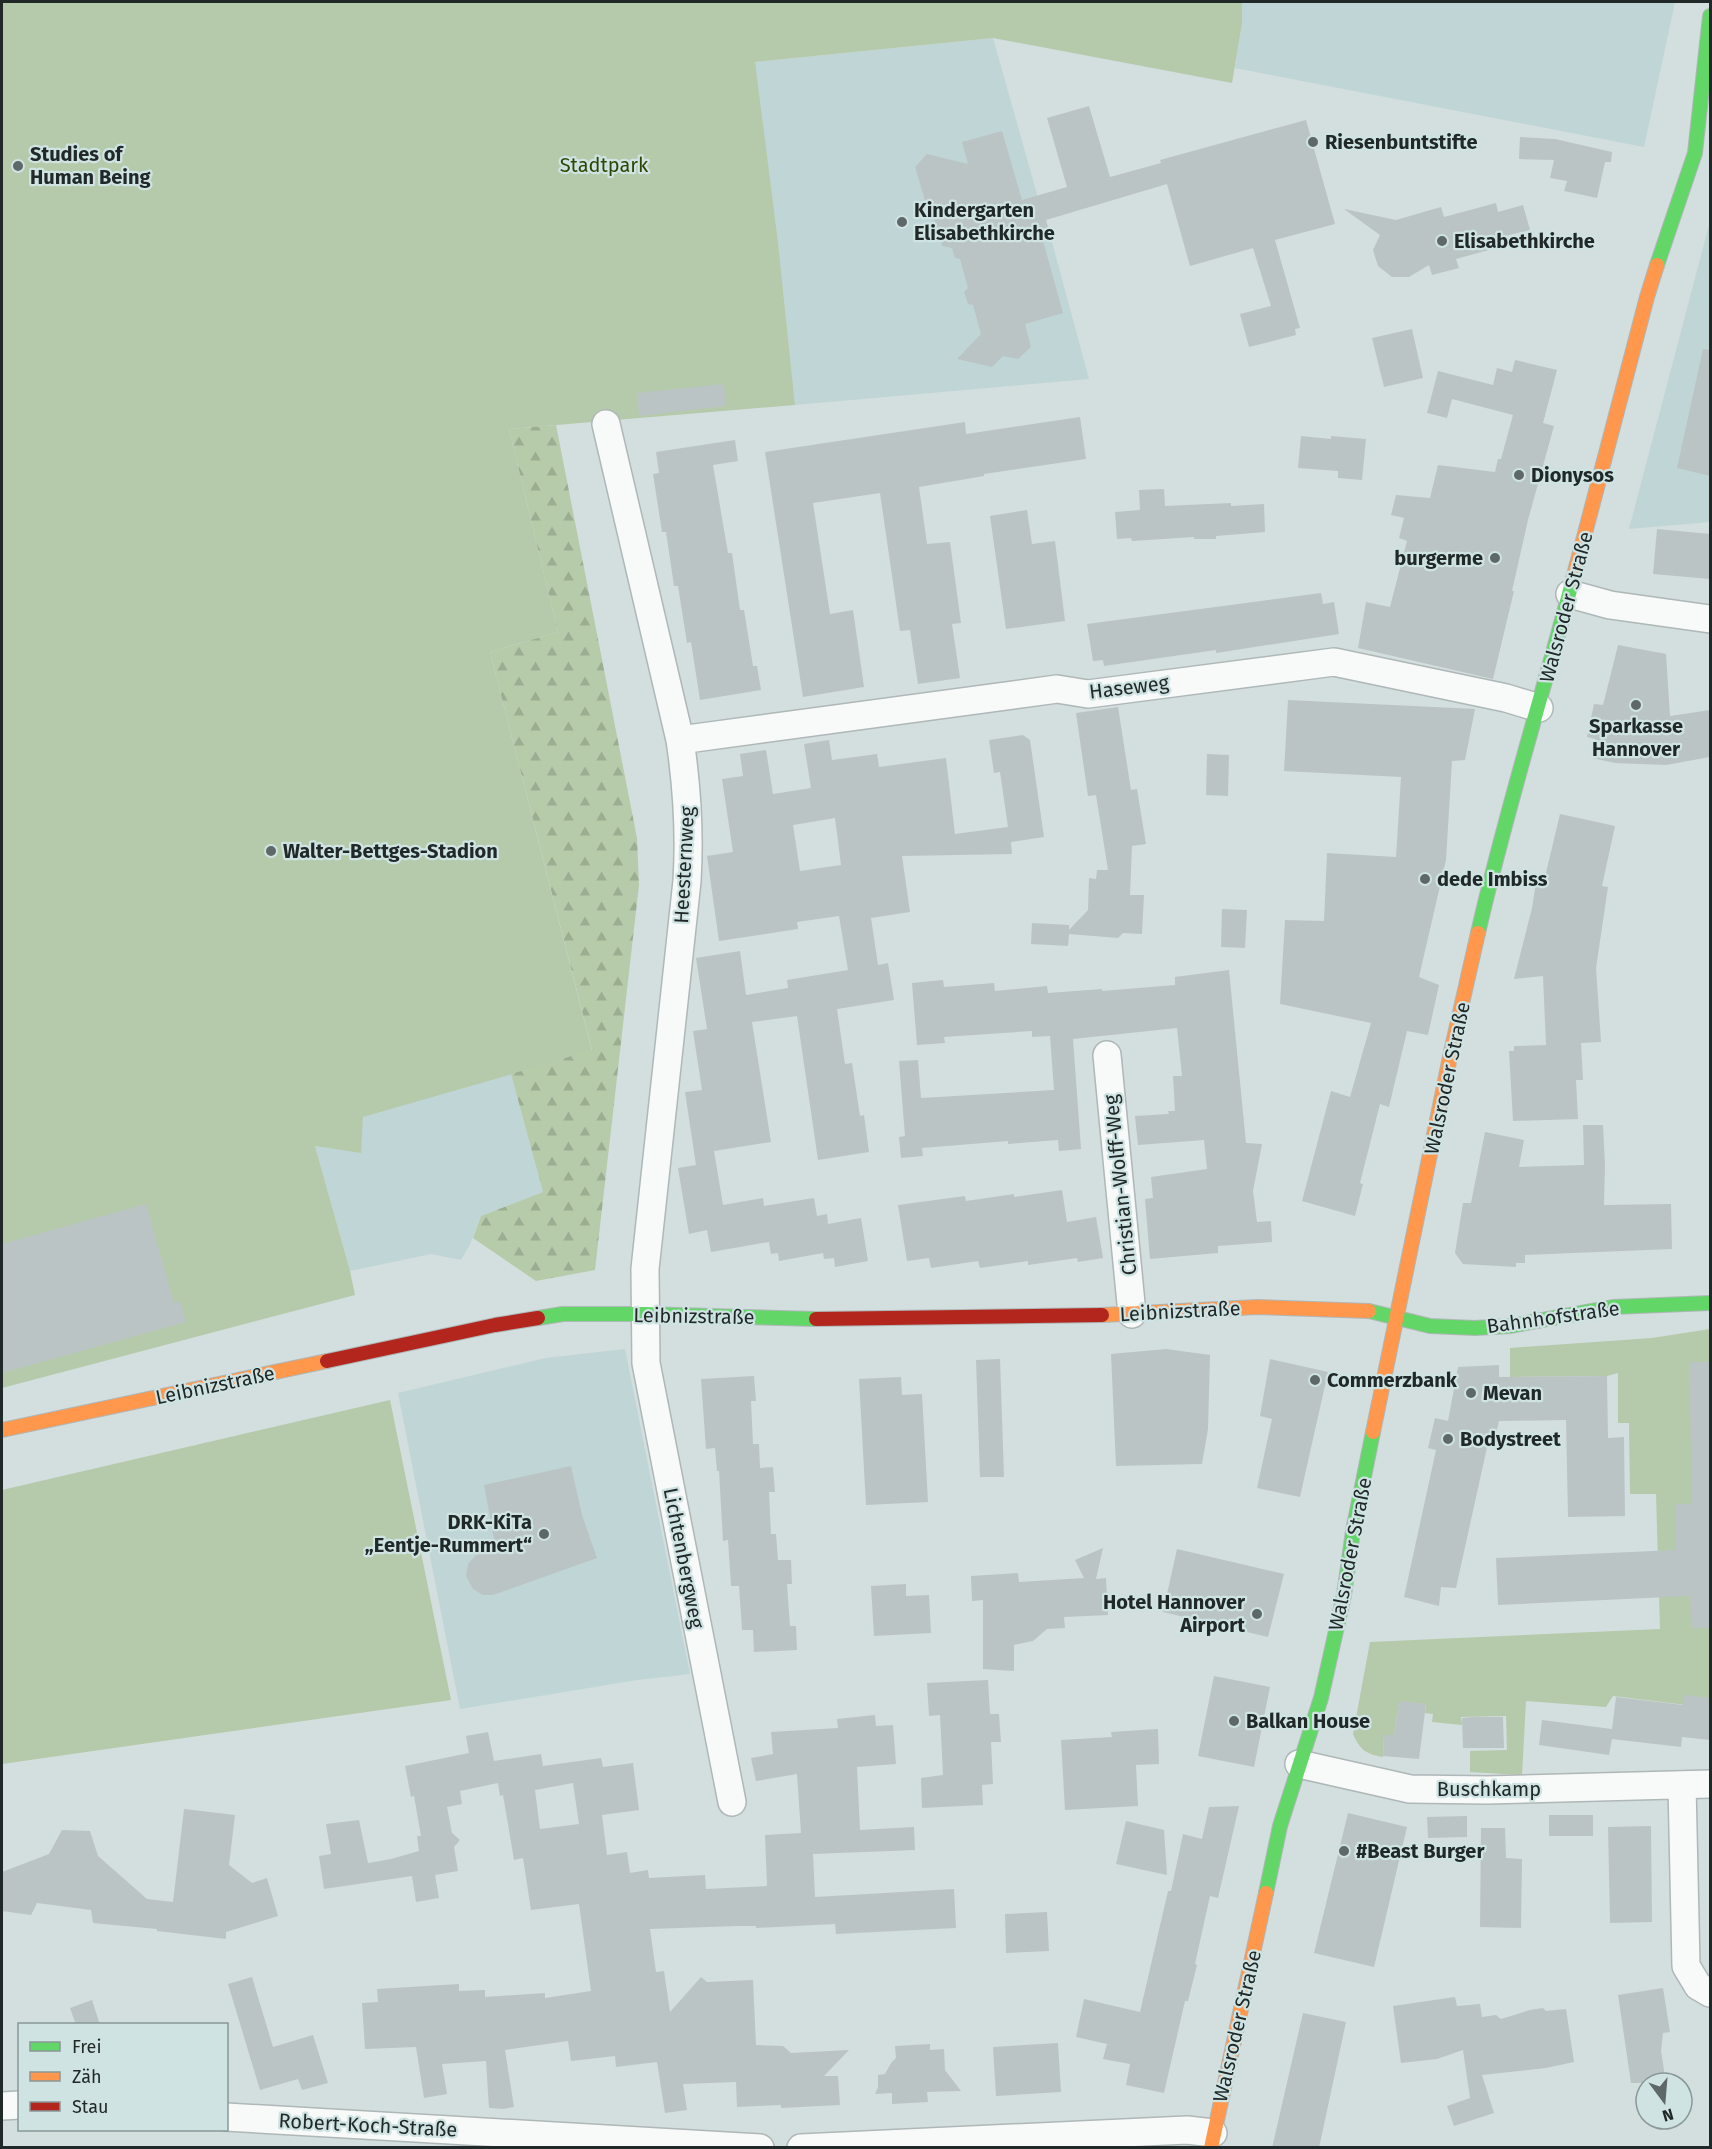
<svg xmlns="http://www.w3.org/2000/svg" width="1712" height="2149" font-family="'Fira Sans',sans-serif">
	<defs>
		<pattern id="forest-firs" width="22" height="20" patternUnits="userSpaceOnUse" patternTransform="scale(1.5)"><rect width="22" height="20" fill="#b6cbaa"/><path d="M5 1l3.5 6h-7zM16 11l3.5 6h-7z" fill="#9cae92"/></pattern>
	</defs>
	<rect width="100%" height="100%" fill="#d3dede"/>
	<!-- built -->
	<path fill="#c0d5d6" d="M1242,2h433l-31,145 -409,-79 7,-44z
		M993,38l47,167 6,15 43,159 -294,26 -17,-163 -24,-180z
		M1710,224v298l-81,7 80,-304z
		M511,1074l32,118 -62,24 -11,28 -9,16 -30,-6 -81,17 -35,-125 45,6 2,-35z
		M625,1349l65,325 -53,6 -177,29 -62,-316 148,-35z"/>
	<!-- green -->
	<path fill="#b5caaa" d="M2,2h1240v22l-10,59 -239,-45 -238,24 23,180 17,163 -286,24 49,203 -68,20 102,399 -229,66 -2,36 -46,-7 35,125 5,24 -353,93z
		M1710,1329v372l-24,-3v7l-73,-9 -7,11 -80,-6 -4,74 -52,-3v-21l37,-1 -1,-34 -45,1 1,8 -30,-3 1,-8 -8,-1 1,-9 -27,-2 -5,33h-10l-1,22c-17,-3 -23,-7 -30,-23l17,-92 290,-13 -4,-135h-26l-1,-71h-11v-50l-11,3 -97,1v-29l142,-10z
		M390,1400l61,300 -449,64v-274z"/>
	<!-- forest -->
	<path fill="url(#forest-firs)" d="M556,425l81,413 2,47 -44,385 -59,11 -63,-43 8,-22 62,-24 -32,-118 81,-24 -102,-398 68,-20 -49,-203z"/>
	<!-- building -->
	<path fill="#bbc4c5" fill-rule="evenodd" d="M1089,106l21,71 51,-14 -1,-3 146,-40 29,104 -60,16 25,88 -5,1 1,6 -47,12 -9,-33 31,-8 -18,-58 -63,18 -23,-82 -121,36 4,15 -8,2 21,76 -38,11 6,23 -13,12 -15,-3 -11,11 -35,-8 24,-25 -8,-29 -5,-1 -4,-12 4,-4 -8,-29 -5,-1 -3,-10 -10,-2 -12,-41 -4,-1 -11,-37 12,-13 41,10 -6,-22 40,-11 20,69 45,-13 -20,-69z
		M1520,137l35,2 57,13 -1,10h-6l-8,36 -33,-7 3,-10 -17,-3 4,-18 -35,-1z
		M1496,203l2,9 25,-7 7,25 -25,6 2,9 -51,14 3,9 -27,7 -3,-10 -20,12h-17l-14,-11 -5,-16 7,-15 -36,-26 52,11 45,-13 3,10z
		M1412,329l11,49 -39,9 -12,-49z
		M1703,349l7,1v126l-33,-8z
		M1515,360l42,10 -14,53 11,3 -26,94 -16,71h2l-21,88 -135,-31 8,-46 24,5 17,-66 -8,-3 5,-20 -13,-3 5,-20 34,3 8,-33 57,7 3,-13h3l12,-44 -61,-16 -5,19 -20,-5 11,-42 55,14 4,-17 15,4z
		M724,384l2,22 -87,10 -2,-23z
		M1080,417l6,42 -102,15v2l-65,11 8,57 23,-2 11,81 -9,1 8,54 -42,6 -8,-54 -10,1 -20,-138 -67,10 17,111 23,-4 11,77 -61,10 -38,-245 200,-30 1,12z
		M1301,436l30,3v-3l35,3 -4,41 -24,-2v-7l-40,-3z
		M735,440l3,21 -25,4 15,88h4l8,57h4l9,56h4l4,24 -61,10 -9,-58 -4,1 -9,-57h-4l-8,-54h-4l-9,-58 6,-1 -3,-21z
		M1164,489l1,17 66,-3v3l33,-2 1,28 -49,4v3h-22v-2l-62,4 -1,-3 -14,1 -2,-27 25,-2 -1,-20z
		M1027,510l5,34 23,-3 10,80 -59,8 -16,-113z
		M1657,529l53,5v45l-57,-5z
		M1321,593l2,11 11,-2 5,32 -123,19v-3l-112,16 -1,-6 -10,1 -6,-37z
		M1618,645l48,9 4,62 40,-6v47l-44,8 -51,-2 -23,-5 3,-19 -8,-2 7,-33 9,1z
		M1288,700l187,9 -10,51 -13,1 -6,99 -27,117 20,8 -11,50 -21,-4 -18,76 -9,-3 -20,79 3,1 -8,32 -53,-15 29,-110 19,6 21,-74 -91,-19 5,-84 39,1 3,-68 69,4 5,-80 -117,-6z
		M1118,707l13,83 6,-1 9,55 -14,2 -2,49h14l-2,39 -19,-1 -5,5 -49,-4 -1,12 -37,-2 1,-21 37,2v5l19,-20 1,-32 7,1 1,-9h11l-12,-75 -8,1 -12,-83z
		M1023,735l7,5 14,97 -33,5 1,12 -110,2 8,56 -39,6 7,47 10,-2 6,37 -57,9 8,55 7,-1 8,53 4,-1 5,37 -51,8 -21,-144 -45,6 19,120 -57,9 9,54 40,-7 1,8 50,-8 3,18 10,-2 1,10 33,-6 7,43 -33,6 -1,-9 -10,1 -1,-6 -44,8 -1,-8 -7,1 -2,-12 -58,10 -4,-22 -18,4 -11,-66 18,-3 -11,-73 17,-2 -9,-59 14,-2 -11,-71 44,-7 6,44 42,-7 -1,-8 61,-10 -9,-54 -42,6 1,7 -79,12 -12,-85 26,-4 -11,-73 21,-3 -3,-22 26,-4 7,44 38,-6 -7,-44 25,-4 3,20 45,-6 2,13 67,-9 9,76 53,-7 -8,-55 -6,1 -5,-33zM835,818l6,47 -41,6 -7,-46z
		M1207,754l22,1 -1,41 -22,-1z
		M1560,814l55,12 -13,60 6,1 -12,81 5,74 -20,1 2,37h-7l2,39 -65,2 -4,-70h5v-5l32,-1 -3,-69 -29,3 18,-71 5,-32 8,1z
		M1222,909l25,1 -2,38 -24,-1z
		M1229,970l17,173 16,1 -9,47 4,31 14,-1 1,21 -54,4v7l-68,6 -5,-60 8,-1 -2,-21 56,-8 -3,-29 -66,5 -3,-29 34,-2 -1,-3h7l-2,-35h9l-5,-48 -104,11 8,110 -22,2 -1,-11 -50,4v-3l-86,7 1,8 -22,2 -2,-21 6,-1 -6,-75 19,-1 3,38 133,-8 -4,-54 -18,1v-6l-88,6 1,6 -28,2 -5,-62 31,-3 1,7 50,-4 1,8 52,-5 1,7 54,-4v2l73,-6v-8z
		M1583,1125h20l2,40 -1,40 67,-1 1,45 -147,6v8h-9v4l-53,-3 -8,-11 8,-50h8l14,-71 39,8 -5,27 65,-2z
		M1062,1190l5,32 29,-5 7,41 -25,4 -1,-4 -49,7v-4l-48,7 -2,-7 -47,7 -2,-10 -22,3 -9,-56 67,-9 1,5 48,-7v3z
		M146,1204l28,99 6,-2 6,21 -184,51v-129z
		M1166,1349l44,6 -2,74 -6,35 -86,2 -5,-112z
		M1000,1359l4,118h-24l-4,-117z
		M1270,1359l58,13 -28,125 -43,-9 15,-69 -12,-3z
		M1689,1362h21v266h-19l-1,-32 -192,9 -2,-47 180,-8 -1,-46h17z
		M1499,1365v12l108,-1 1,62 16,-1 1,79 -57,1 -2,-97 -67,1 -5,22h-6l-32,145 -15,-1 -2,19 -35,-9 32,-147 -8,-2 7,-30 13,3 10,-54z
		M754,1376l2,25h-5l2,43h6l1,24 13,-1 2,25h-6l2,42h5l2,26h13l1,24h-5l3,42h6l1,24 -43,2 -1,-22h-11l-3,-44h-8l-3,-46 -5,1 -4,-70h-2l-2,-23 -9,1 -5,-70z
		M901,1377l1,18 20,-1 6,108 -62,3 -7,-126z
		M571,1466l11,49 15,43 -104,37h-10l-10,-6 -7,-13 2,-12 8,-9 19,-10 -11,-60z
		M1103,1548l-7,31 10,-1 2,37 -44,2 1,11 -18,1 -14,12 -19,4v26l-31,-2v-69l-11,1 -1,-25 47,-3 1,9 65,-4 -9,-18z
		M1177,1549l107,25 -16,63 -105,-25z
		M906,1584v12l23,-1 2,38 -57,3 -3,-50z
		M1214,1676l56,11 -16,80 -56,-11z
		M988,1680l2,34h9l1,15 1,13h-10l2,42 -11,1 1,20 -61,3 -1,-30 22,-3 -3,-60 -11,1 -2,-33z
		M1684,1695l26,3v42l-28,-3 -1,10 -69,-8 -3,16 -70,-10 3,-25 70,9 4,-32 67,8z
		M1399,1701l27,3 -7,55 -36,-3 1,-21h10z
		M875,1715l1,11 17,-1 3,39 -39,3 3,63 54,-3 1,23 -102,4 2,43 139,-8 2,39 -120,6 -1,-10 -79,4v-2h-18l-88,3 6,43 8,-1 6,41 31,-35 6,5 46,-2 3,65 27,1 8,7 58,-3 -25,26h14l2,29 -59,3v-3l-44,2 -1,-25 -53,2 4,26 -22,3 -8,-51 -41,5 -1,-11 -44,5 -3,-20 -63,9 9,57 -11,2 -14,-1 -3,-47 -44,3 5,30 -23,4 -8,-51 -51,2 -3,-46 16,-1 -1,-13 82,-5v7l26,-1v7l60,-4v5l46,-7 -12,-87 -48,6 -8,-52 -9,2 -11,-65 -3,1 -2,-13 -38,8 2,13 -15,3 5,26 8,7 -6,7 4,24 -23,4 4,23 -23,4 -4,-26 -88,13 -5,-33 12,-2 -5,-30 33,-4 9,43 23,-4 28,-8 -2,-15h4l-7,-40 -3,1 -6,-31 64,-13 -3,-17 22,-4 6,29 47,-7 2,12 58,-8 2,9 30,-4 6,47 -37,5 5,40 20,-3 3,21 18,-3 1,8 56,-3 1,14 61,-3 -2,-51 36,-2 -4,-59 -41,7 -5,-23 22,-4 -2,-22 67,-4 -1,-9zM573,1783l6,41 -39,5 -5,-39z
		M1473,1717h30l1,31h-41l-1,-30z
		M1158,1729l1,35 -23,1 2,41 -73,4 -4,-70 51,-3 -1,-5z
		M1239,1806l-21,92 -8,-2 -15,68 2,1 -9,36h-3l-21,92 -38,-8 4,-21 -27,-5 4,-15 -31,-7 8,-38 56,13 28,-121h3l12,-57 19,5 7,-32z
		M184,1809l51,6 -6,50 23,18 15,-5 11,38 -52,16v7l-69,-8v-2l-64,-6 -2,-13 -54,-7 -6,12 -29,-4v-39l47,-18 13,-24 28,1 8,25 49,43 26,3z
		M1348,1813l59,14 -33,140 -60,-14z
		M1549,1815h44v21h-44z
		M1467,1816v21l-39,1 -1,-21z
		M1126,1821l38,9 3,45 -51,-11z
		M1651,1826l1,96 -42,1 -2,-96z
		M1481,1828h24l1,30 16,1 -1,69 -41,-1z
		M1047,1912l2,39 -43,2 -1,-39z
		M252,1977l21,70 40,-12 15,48 -26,7 -4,-11 -38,11 -32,-106z
		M1663,1988l7,44 -7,1 -2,18 5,32h-35l-13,-88z
		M1455,1997l2,9 23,-2 2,13 14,-2 5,4 29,-9 13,-2 3,3 20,-2 8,53 -28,6 -64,7 12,38 -40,13 -7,-20 23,-8 -7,-48 -26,9 -36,4 -8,-57z
		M92,2000l8,25h-24l-6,-17z
		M1303,2013l43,9 -27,126h-47z
		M1058,2043l3,49 -65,4 -3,-49z
		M930,2044v6l14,-1 1,21 16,21 -34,1 1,10 -36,2v-11l-17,1 3,-7v-12l7,-1 6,-11 5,-5 -1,-12z"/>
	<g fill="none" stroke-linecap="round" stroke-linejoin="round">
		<defs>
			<path id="street" d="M606,424l74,316c7,47 10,93 7,141l-42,388 1,94 86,439
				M1570,594l40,11 100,14
				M680,740l377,-51 31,5 246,-32 172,36 33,10
				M1107,1055l25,259
				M1299,1764l111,25 77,1 223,-6
				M1682,1785l4,181 12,20 12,7
				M2,2106l18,-1
				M226,2117l534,31
				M801,2148l386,-18 26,3"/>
			<path id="fast" d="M1657,265l38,-112 15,-137
				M1478,933c27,-119 64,-236 95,-354
				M1369,1311l61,15 45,2 35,-2 103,-19 97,-4
				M538,1318l25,-4h81l172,5
				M1266,1893l14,-67 41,-128 23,-103 9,-64 20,-99"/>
			<path id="slow" d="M1573,579l74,-282 10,-32
				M1102,1315l156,-8 111,4
				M2,1430l325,-69
				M1373,1432l78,-380 27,-119
				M1211,2148l55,-255"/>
			<path id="jam" d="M816,1319l286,-4
				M327,1361l168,-36 43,-7"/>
		</defs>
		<!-- street casing -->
		<use href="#street" stroke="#afb7b7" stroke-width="30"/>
		<!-- fast casing -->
		<use href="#fast" stroke="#afb7b7" stroke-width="16"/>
		<!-- slow casing -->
		<use href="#slow" stroke="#afb7b7" stroke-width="16"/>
		<!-- jam casing -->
		<use href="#jam" stroke="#afb7b7" stroke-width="16"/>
		<!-- street -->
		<use href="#street" stroke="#f8fafa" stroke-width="27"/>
		<!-- fast -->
		<use href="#fast" stroke="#63d668" stroke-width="14"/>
		<!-- slow -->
		<use href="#slow" stroke="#ff974d" stroke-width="14"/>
		<!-- jam -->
		<use href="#jam" stroke="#b3261e" stroke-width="14"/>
	</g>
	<!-- markers -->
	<g fill="#5f6868" stroke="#cfe3e3" stroke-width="2">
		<circle cx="1313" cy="142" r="6"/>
		<circle cx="18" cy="166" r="6"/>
		<circle cx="902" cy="222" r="6"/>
		<circle cx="1442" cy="241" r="6"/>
		<circle cx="1519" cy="475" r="6"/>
		<circle cx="1495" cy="558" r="6"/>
		<circle cx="1636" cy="705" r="6"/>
		<circle cx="271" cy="851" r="6"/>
		<circle cx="1425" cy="879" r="6"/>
		<circle cx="1315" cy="1380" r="6"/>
		<circle cx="1471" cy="1393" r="6"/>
		<circle cx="1448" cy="1439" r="6"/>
		<circle cx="544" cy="1534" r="6"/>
		<circle cx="1257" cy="1614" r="6"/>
		<circle cx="1234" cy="1721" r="6"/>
		<circle cx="1344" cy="1851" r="6"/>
	</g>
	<g text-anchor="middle" stroke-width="4.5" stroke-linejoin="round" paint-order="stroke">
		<!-- poi labels -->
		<g font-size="20" font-weight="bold" fill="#212828" stroke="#cfe3e3" text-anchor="start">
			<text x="1325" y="149">Riesenbuntstifte</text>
			<text x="30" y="161">Studies of<tspan x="30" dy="23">Human Being</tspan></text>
			<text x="914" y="217">Kindergarten<tspan x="914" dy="23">Elisabethkirche</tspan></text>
			<text x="1454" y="248">Elisabethkirche</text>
			<text x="1531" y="482">Dionysos</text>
			<text x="1483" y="565" text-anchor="end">burgerme</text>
			<text x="1636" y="733" text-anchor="middle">Sparkasse<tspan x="1636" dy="23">Hannover</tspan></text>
			<text x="283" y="858">Walter-Bettges-Stadion</text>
			<text x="1437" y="886">dede Imbiss</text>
			<text x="1327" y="1387">Commerzbank</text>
			<text x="1483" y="1400">Mevan</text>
			<text x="1460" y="1446">Bodystreet</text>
			<text x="532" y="1529" text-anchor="end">DRK-KiTa<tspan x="532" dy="23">„Eentje-Rummert“</tspan></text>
			<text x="1245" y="1609" text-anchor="end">Hotel Hannover<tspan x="1245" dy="23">Airport</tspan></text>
			<text x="1246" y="1728">Balkan House</text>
			<text x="1356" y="1858">#Beast Burger</text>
		</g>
		<!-- park labels -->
		<g font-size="20" fill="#2d4702" stroke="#cfe3e3">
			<text x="604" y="172">Stadtpark</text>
		</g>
		<!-- street labels -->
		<g font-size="20" fill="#212828" stroke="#cfe3e3">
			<text transform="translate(1566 607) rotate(-75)" y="7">Walsroder Straße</text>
			<text transform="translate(1129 687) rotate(-7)" y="7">Haseweg</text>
			<text transform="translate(684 865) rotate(-87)" y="7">Heesternweg</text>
			<text transform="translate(1447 1078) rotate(-78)" y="7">Walsroder Straße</text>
			<text transform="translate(1120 1185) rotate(-96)" y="7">Christian-Wolff-Weg</text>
			<text transform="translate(1180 1311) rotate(-3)" y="7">Leibnizstraße</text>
			<text transform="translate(694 1316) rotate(1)" y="7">Leibnizstraße</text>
			<text transform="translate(1553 1317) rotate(-8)" y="7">Bahnhofstraße</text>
			<text transform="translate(215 1385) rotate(-12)" y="7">Leibnizstraße</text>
			<text transform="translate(1350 1554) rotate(-79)" y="7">Walsroder Straße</text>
			<text transform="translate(684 1558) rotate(79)" y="7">Lichtenbergweg</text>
			<text x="1489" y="1796">Buschkamp</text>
			<text transform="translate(1237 2026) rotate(-77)" y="7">Walsroder Straße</text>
			<text transform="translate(368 2125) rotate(3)" y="7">Robert-Koch-Straße</text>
		</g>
	</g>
	<!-- border -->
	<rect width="1712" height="2149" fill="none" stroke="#212828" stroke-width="6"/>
	<!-- legend -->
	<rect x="18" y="2023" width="210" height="108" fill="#cfe3e3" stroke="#899898" stroke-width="1.5"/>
	<rect x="30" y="2042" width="30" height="9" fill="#63d668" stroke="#899898" stroke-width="1.5"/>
	<text x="72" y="2053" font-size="18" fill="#212828">Frei</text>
	<rect x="30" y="2072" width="30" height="9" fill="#ff974d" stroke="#899898" stroke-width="1.5"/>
	<text x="72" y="2083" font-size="18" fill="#212828">Zäh</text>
	<rect x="30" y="2102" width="30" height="9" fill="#b3261e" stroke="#899898" stroke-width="1.5"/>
	<text x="72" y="2113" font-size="18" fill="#212828">Stau</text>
	<!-- north arrow -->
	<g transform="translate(1664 2101) rotate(164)"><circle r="28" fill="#cfe3e3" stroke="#899898" stroke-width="1.5"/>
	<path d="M0-4.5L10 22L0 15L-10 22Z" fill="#5f6868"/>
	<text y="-9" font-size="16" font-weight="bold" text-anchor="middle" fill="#212828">N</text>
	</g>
</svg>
